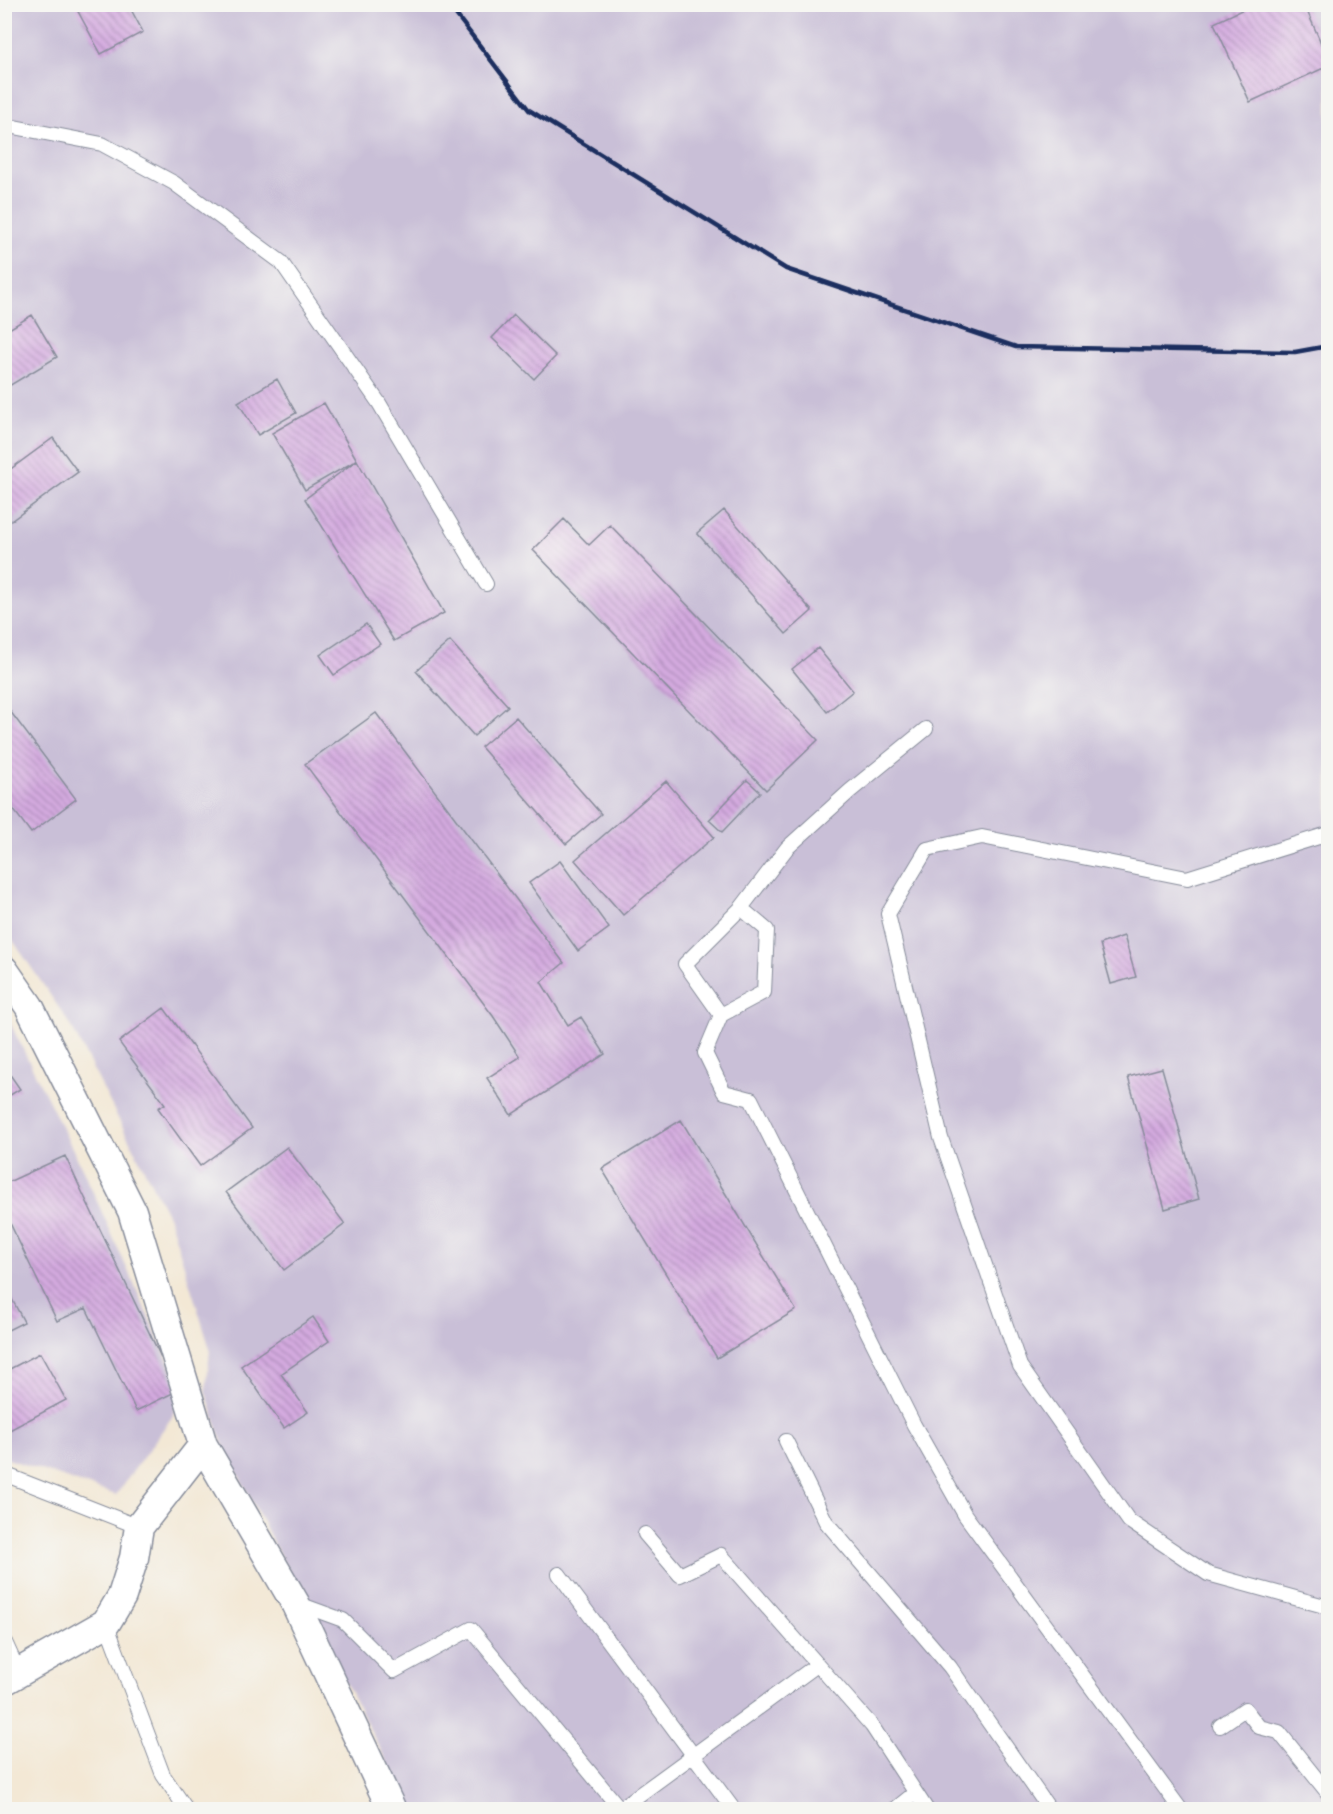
<svg xmlns="http://www.w3.org/2000/svg" width="1333" height="1814" font-family="'Playpen Sans',sans-serif">
	<defs>
		<pattern id="building-back-hatch" width="6" height="6" patternUnits="userSpaceOnUse" patternTransform="scale(1.5)"><rect width="6" height="6" fill="#d4aadf"/><path d="M-1 5l2 2M0 0l6 6M5-1l2 2" fill="none" stroke="#ab8bb8"/></pattern>
	</defs>
	<rect width="100%" height="100%" fill="#f6f6f2"/>
	<filter id="ink" filterUnits="userSpaceOnUse"><feTurbulence type="fractalNoise" baseFrequency=".0167" numOctaves="2"/><feDisplacementMap in="SourceGraphic" scale="12" xChannelSelector="R" yChannelSelector="G"/><feConvolveMatrix kernelMatrix="1 2 1 2 8 2 1 2 1" color-interpolation-filters="sRGB"/></filter>
	<filter id="wash" filterUnits="userSpaceOnUse"><feTurbulence type="fractalNoise" baseFrequency=".008" numOctaves="4" result="noise"/><feDisplacementMap in="SourceGraphic" scale="24" xChannelSelector="R" yChannelSelector="G"/><feGaussianBlur stdDeviation="1.35" result="paint"/><feColorMatrix in="noise" values="0 0 0 0 0 0 0 0 0 0 0 0 0 0 0 0 0 1.4 0 .05"/><feComposite in="paint" operator="in"/></filter>
	<g filter="url(#wash)">
		<rect width="100%" height="100%" fill="#f3e8d5"/>
		<!-- industrial -->
		<path fill="#c9bfd7" d="M4,5h1324v1804h-917l-188,-364 -17,-53 4,-43 -40,-129 -100,-196 -65,-95z
			M4,1011l80,161 97,218 -9,27 -56,78 -111,-37z"/>
		<g id="blocks">
			<!-- building -->
			<path fill="url(#building-back-hatch)" d="M74,4h54l15,28 -42,22z
				M1254,4h50l24,55v7l-78,36 -36,-79z
				M32,315l25,42 -53,32v-57z
				M514,315l42,41 -22,23 -42,-41z
				M277,379l19,34 -38,22 -20,-33z
				M324,403l33,57 -52,30 -33,-57z
				M53,438l25,34 -74,54v-52z
				M357,460l87,153 -50,28 -89,-142z
				M724,510l88,101 -26,23 -89,-101z
				M564,519l25,26 21,-20 208,215 -52,50 -233,-240z
				M366,624l14,20 -46,31 -14,-20z
				M450,641l58,65 -34,30 -58,-65z
				M818,648l35,43 -26,21 -35,-43z
				M4,703l72,96 -45,34 -27,-36z
				M376,713l188,250 -23,19 27,43 13,-8 24,37 -94,61 -24,-37 33,-21 -27,-41 -188,-252z
				M516,717l85,97 -35,30 -85,-97z
				M747,780l13,12 -38,40 -13,-12z
				M666,781l48,56 -91,78 -48,-55z
				M560,861l49,67 -31,23 -49,-68z
				M1124,936l12,41 -25,7 -11,-40z
				M164,1008l88,120 -52,38 -42,-58 7,-4 -46,-62z
				M4,1066l16,23 -16,10z
				M1162,1068l37,131 -34,10 -37,-132z
				M681,1120l115,190 -79,48 -115,-189z
				M287,1147l58,77 -61,46 -58,-78z
				M65,1156l112,235 -41,20 -50,-103 -29,13 -49,-102 -4,2v-37z
				M4,1284l20,38 -20,10z
				M313,1317l16,24 -48,33 27,38 -24,16 -43,-62z
				M40,1353l26,47 -62,33v-61z"/>
		</g>
	</g>
	<g filter="url(#ink)">
		<use href="#blocks" fill-opacity="0" stroke="#878c9a" stroke-width="1.5"/>
		<g fill="none" stroke-linecap="round" stroke-linejoin="round">
			<defs>
				<path id="service" d="M4,125l98,19 72,39 107,79 98,141 107,181
					M1328,834l-141,44 -205,-41 -55,12 -39,65 53,224 79,228 109,155 79,53 120,33
					M741,908l46,-60 63,-57 76,-62
					M721,1015l-36,-51 56,-56 26,22 -3,62 -43,23 -16,38 19,39 27,7 163,326 51,90 216,295
					M786,1441l40,81 124,145 100,143
					M4,1474l135,53
					M645,1534l35,41 41,-20 151,171 55,84
					M559,1574l175,236
					M299,1604l44,16 51,51 77,-42 150,181
					M106,1623l57,152 24,35
					M4,1640l15,33
					M1220,1726l25,-17 14,18 20,5 49,61
					M621,1808l196,-143
					M894,1810l21,-17"/>
				<path id="minor" d="M4,970l25,36 103,205 71,234 92,158 97,207
					M4,1681l102,-58 16,-27 12,-38 5,-31 64,-82"/>
			</defs>
			<!-- service casing -->
			<use href="#service" stroke="#878c9a" stroke-width="16"/>
			<!-- minor casing -->
			<use href="#minor" stroke="#878c9a" stroke-width="31"/>
			<!-- service -->
			<use href="#service" stroke="#fff" stroke-width="14"/>
			<!-- minor -->
			<use href="#minor" stroke="#fff" stroke-width="28"/>
			<!-- rail -->
			<path stroke="#1b2f5e" stroke-width="4.5" d="M448,4l81,106 257,159 230,78 279,5 33,-6"/>
		</g>
	</g>
	<!-- margin -->
	<rect width="1333" height="1814" fill="none" stroke="#f6f6f2" stroke-width="24"/>
</svg>
